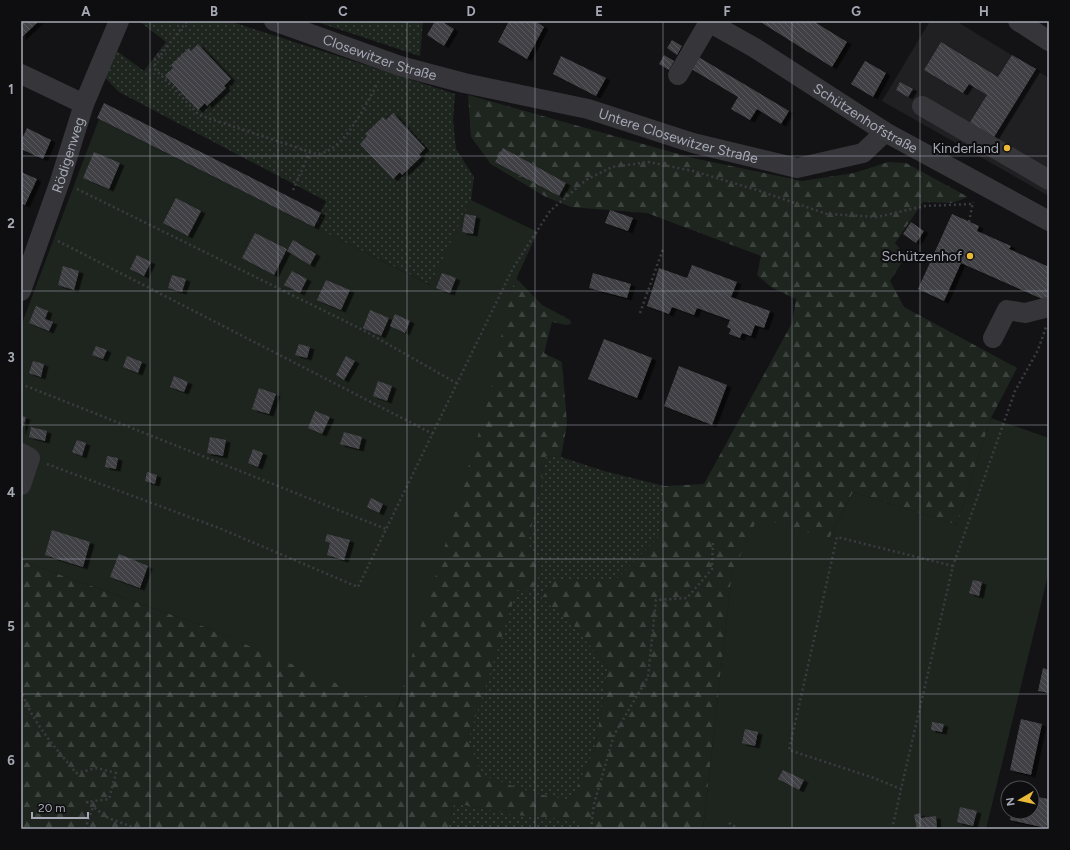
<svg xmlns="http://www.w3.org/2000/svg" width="1070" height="850" font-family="Figtree,sans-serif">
	<defs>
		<pattern id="grass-dots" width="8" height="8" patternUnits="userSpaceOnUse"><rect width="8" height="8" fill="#1e251f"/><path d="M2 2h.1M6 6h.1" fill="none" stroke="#3c423d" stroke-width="1.8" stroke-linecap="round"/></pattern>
		<pattern id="forest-firs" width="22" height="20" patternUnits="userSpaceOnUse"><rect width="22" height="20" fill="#1e251f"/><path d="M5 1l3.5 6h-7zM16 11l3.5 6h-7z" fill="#3c423d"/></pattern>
		<pattern id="building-back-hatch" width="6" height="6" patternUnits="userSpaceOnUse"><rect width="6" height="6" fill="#404045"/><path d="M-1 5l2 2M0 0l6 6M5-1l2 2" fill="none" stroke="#59595e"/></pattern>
		<filter id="shadow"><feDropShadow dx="4.5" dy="2.5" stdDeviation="0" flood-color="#0009"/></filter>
	</defs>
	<rect width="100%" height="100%" fill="#131315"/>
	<!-- built -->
	<path fill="#201f22" d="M930,21h26l93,57v118l-167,-95z"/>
	<!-- grass -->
	<path fill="url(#grass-dots)" d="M139,21h90l226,73 -2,26 3,29 18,28 -3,23 -40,85 -117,-58 12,-26 -207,-109 -17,-17 12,-26 30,22 22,-29z
		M314,21h109l-3,35z
		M546,456l15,1 43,14 60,15 -4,50 -44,44h-63l-11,18 31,27 35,42 -13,81 -21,45 -8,7 -36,-8 -49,-17 -13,-35 49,-151 25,-20 -14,-25z
		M454,803l60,12 52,4 17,4v6h-135z"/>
	<!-- forest -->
	<path fill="url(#forest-firs)" d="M468,95l225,63 109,23 52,-8 34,-11 18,1 62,34 -16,6 -29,-1 -28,41 11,13 -16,25 14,26 113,61 -26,50 -34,107 -104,-33 -24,47 -97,34 -29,256h-120v-6l-17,-4 -52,-4 -60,-12 -6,26h-427v-257l4,-10 178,64 194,82 113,-416 6,-14 26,27 28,15 1,4 -5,1 -14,-3 -8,31 18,9 5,62 -6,33 -15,-1 -18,88 14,25 -10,22 -15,-1 -49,150 14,35 48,17 36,8 8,-7 21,-45 13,-81 -35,-42 -31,-27 11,-18h63l44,-44 4,-50 40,-2 88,-161 4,-24 -25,-12 -14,-12 4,-19 -114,-43 -76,-6 -25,-10 -55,-33 -20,-27z"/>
	<!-- garden -->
	<path fill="#1e251f" d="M99,119l331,166 41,-85 67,32 -28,60 -21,106 -93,311 -193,-83 -178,-64 -4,10v-246z
		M991,418l58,20v133l-63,258h-283l29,-256 26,-56 71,22 24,-47 104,33z"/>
	<!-- building -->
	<path fill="url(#building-back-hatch)" filter="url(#shadow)" d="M21,21h18l-18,17z
		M435,21h6l13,8 -10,17 -17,-11z
		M509,21h26l9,6 -17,32 -29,-17z
		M759,21h54l34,21 -15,25z
		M672,40l10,6 -5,9 -10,-7z
		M941,42l57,35 14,-22 24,14 -45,73 -24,-15 20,-32 -18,-11 -6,9 -39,-23z
		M198,44l33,35 -7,7 2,2 -19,18 -2,-3 -7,7 -33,-35 8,-7 -2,-3 18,-17 2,3z
		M664,55l10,6 -5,9 -10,-6z
		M695,55l94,56 -8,13 -24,-15 -7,11 -19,-11 7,-12 -50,-30z
		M561,56l45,22 -10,18 -43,-22z
		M865,61l21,12 -13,24 -22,-13z
		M900,82l13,7 -5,8 -12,-7z
		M104,103l217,110 -7,14 -217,-109z
		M393,113l32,35 -6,7 2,2 -19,18 -2,-3 -7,7 -33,-35 7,-8 -2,-2 18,-17 3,3z
		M27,128l24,12 -8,19 -22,-10v-8z
		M503,148l63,35 -7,13 -64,-34z
		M94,152l26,11 -11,26 -26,-11z
		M21,172l16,7 -12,26 -4,-2z
		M176,198l25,13 -13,25 -25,-13z
		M610,210l23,8 -5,13 -23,-8z
		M465,214l11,2 -3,18 -11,-2z
		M952,214l27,12 -2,5 34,15 -2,3 40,18v35l-88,-39 -17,38 -26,-12z
		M911,222l13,9 -8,12 -13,-9z
		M255,233l32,16 -13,26 -32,-17z
		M293,240l23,14 -6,11 -23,-14z
		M137,255l14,7 -7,14 -14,-7z
		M692,265l45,17 -6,15 39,14 -6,17 -9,-3 -4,11 -9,-3 -2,5 -11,-4 2,-5 -4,-2 3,-7 -33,-12 -3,7 -22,-8 -3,7 -22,-8 12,-38 28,10z
		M63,266l16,5 -5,19 -16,-5z
		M292,271l15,8 -7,14 -16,-8z
		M442,273l14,5 -6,15 -14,-5z
		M593,273l38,11 -4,14 -38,-10z
		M172,275l14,4 -4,13 -14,-4z
		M326,280l24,10 -9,20 -24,-10z
		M36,306l12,5 -3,8 8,3 -4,9 -20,-8z
		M370,310l19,8 -8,18 -18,-8z
		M395,314l15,7 -5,12 -15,-7z
		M604,339l48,19 -15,40 -49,-19z
		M299,344l11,3 -3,11 -12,-3z
		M96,346l11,4 -4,9 -11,-4z
		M127,356l15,6 -4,11 -15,-6z
		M346,356l9,5 -11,19 -8,-5z
		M33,361l11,3 -3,13 -12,-4z
		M679,366l48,19 -15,40 -48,-19z
		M174,376l14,6 -4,10 -14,-5z
		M378,381l14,5 -5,15 -14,-5z
		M259,388l17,6 -7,20 -17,-5z
		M315,411l15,6 -8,17 -14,-6z
		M21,416l5,1 -5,16z
		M31,427l16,4 -2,10 -16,-4z
		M344,432l18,5 -3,12 -19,-5z
		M210,437l16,3 -3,16 -16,-3z
		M77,440l9,3 -4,13 -10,-4z
		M253,449l10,4 -5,14 -10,-4z
		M107,456l11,2 -2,11 -11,-2z
		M147,472l10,3 -2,9 -10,-3z
		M371,498l12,6 -4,9 -12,-6z
		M52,530l38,12 -7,25 -38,-12z
		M327,534l23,6 -6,20 -17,-5 3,-12 -5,-2z
		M119,554l29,12 -8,22 -30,-11z
		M973,580l9,2 -3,14 -10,-3z
		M1043,668l6,2v23l-11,-2z
		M1021,719l21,5 -11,51 -21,-5z
		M932,722l12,2 -2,8 -11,-2z
		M745,729l13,3 -3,14 -13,-3z
		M783,770l21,10 -5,10 -21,-11z
		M1032,796l17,3v17l-3,12 -36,-8 2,-8h20z
		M960,807l17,4 -4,15 -16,-4z
		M920,813l1,5 15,-2 1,13h-20l-3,-14z"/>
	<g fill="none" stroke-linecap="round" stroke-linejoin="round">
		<!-- path -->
		<path stroke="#3b3c41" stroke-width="2.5" stroke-dasharray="2 3" stroke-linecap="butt" d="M157,54l3,2 27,-35
			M160,56l-5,4v9l44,46 117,39c29,-1 51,-53 64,-75
			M77,189l286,141 95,54
			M293,190l17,-38
			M969,222l4,-20
			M58,241l375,193
			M640,313l23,-64
			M21,384l365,145
			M47,464l172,64 139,59 155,-319 37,-57 36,-31 26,-13 37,-5 44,9 67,20 67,23 50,3 48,-11 45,-2 2,-3
			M953,566l-116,-29 -48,213 85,28 27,11 52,-223 62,-175 23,-41 8,-23
			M21,690c10,31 35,58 55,83l21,-5 19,5 -7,26 -22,3 21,16 30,11
			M729,823l10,6
			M85,829l8,-22
			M591,829l3,-25 20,-69 34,-58 8,-77 31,-2 25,-29 1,-27
			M892,829l9,-40"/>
		<!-- minor -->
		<g stroke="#35353a" stroke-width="20">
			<path id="s1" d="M274,21l126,45 64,17 124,26 105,34 104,25 66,-15 22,-21"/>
			<path id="s2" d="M707,21l48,27 130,84 164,89"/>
			<path d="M1018,21l31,20"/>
			<path d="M21,74l63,30"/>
			<path d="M678,75l31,-53"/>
			<path d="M922,106l127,74"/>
			<path id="s3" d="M21,291l39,-110 24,-77 35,-83"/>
			<path d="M993,338l14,-28 18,3 24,-6"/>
			<path d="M21,453l9,5 -9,27"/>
		</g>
	</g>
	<!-- grid -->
	<path fill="none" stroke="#a6a9b5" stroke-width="1" stroke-opacity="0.55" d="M150,21v808M278,21v808M407,21v808M535,21v808M663,21v808M792,21v808M920,21v808M21,156h1028M21,291h1028M21,425h1028M21,559h1028M21,694h1028"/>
	<!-- markers -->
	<g fill="#e9b937" stroke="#0e0e10" stroke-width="1.5">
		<circle cx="1007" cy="148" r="4"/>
		<circle cx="970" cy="256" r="4"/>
	</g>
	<g text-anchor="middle" stroke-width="4" stroke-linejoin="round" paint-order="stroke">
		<!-- street labels -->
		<g font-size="14" fill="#a6a9b5" stroke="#0e0e10">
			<text dy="5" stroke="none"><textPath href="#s1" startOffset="112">Closewitzer Straße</textPath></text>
			<text dy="5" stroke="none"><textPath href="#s2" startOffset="186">Schützenhofstraße</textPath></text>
			<text dy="5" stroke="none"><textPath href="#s1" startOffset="421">Untere Closewitzer Straße</textPath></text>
			<text dy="5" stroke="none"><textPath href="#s3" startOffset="144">Rödigenweg</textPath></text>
		</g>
		<!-- poi labels -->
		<g font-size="14" fill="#a6a9b5" stroke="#0e0e10" text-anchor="end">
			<text x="999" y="153">Kinderland</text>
			<text x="962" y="261">Schützenhof</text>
		</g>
	</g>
	<!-- border -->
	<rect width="1070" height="850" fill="none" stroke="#0e0e10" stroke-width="44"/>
	<!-- north arrow -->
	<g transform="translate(1020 800) rotate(261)"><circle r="19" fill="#0e0e10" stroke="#4b4c52"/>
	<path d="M0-3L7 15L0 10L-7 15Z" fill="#e9b937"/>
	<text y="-6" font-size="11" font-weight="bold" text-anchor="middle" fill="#a6a9b5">N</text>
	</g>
	<!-- scale -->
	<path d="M32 812v6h56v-6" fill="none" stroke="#a6a9b5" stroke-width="2"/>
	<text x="38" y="812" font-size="12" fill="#a6a9b5" stroke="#0e0e10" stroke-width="3" paint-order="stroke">20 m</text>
	<rect x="22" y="22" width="1026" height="806" fill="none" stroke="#a6a9b5" stroke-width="1.5"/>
	<g font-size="13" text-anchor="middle" font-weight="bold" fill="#a6a9b5">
		<text x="86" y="16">A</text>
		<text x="214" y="16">B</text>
		<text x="343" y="16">C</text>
		<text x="471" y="16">D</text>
		<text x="599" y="16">E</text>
		<text x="727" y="16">F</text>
		<text x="856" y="16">G</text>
		<text x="984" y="16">H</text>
		<text x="11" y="94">1</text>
		<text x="11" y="228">2</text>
		<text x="11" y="362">3</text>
		<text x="11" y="497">4</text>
		<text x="11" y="631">5</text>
		<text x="11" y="765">6</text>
	</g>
</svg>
